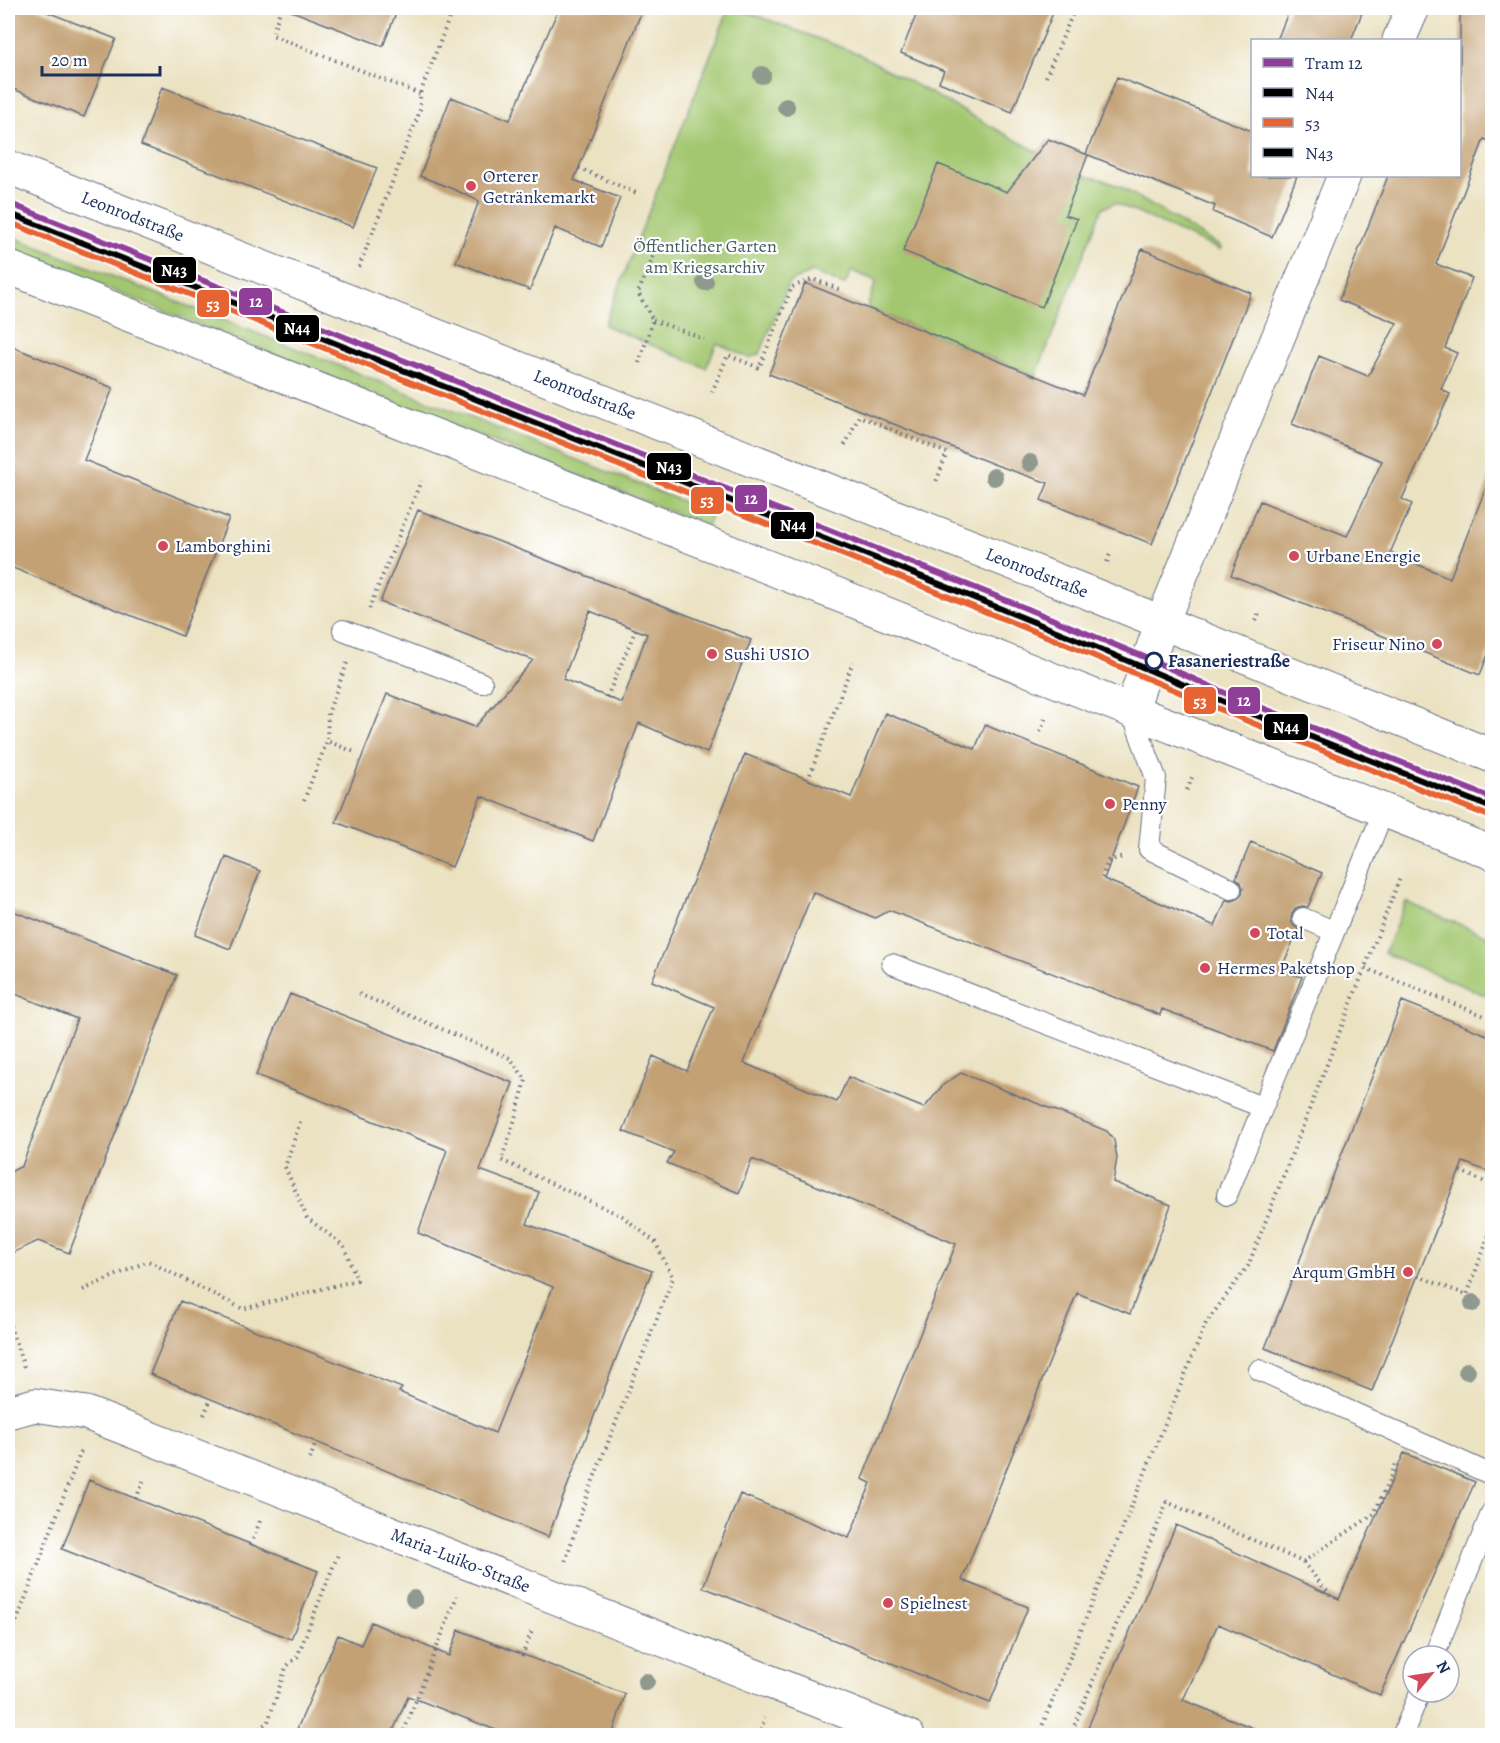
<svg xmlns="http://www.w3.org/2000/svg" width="1500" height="1743" font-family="Alegreya,serif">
	<rect width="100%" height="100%" fill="#fff"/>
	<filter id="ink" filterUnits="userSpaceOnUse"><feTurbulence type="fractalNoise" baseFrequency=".0167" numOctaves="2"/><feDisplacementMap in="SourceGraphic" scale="12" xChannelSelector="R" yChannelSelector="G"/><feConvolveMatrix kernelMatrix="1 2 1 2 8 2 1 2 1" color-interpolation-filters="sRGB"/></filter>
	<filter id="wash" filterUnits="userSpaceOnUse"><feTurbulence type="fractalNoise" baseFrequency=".008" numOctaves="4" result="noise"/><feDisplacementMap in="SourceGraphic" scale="24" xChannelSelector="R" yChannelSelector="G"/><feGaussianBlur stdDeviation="1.35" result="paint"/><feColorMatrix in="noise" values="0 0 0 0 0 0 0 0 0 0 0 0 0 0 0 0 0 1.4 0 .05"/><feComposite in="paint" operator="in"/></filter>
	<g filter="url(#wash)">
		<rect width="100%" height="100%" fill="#ebe2c2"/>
		<!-- green -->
		<path fill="#a3c770" stroke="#5f7b67" stroke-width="1.5" d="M729,8h8l122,46 221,121 21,4 20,8 100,60 -1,3 -105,-47 -13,5 -66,168 -169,-68 9,-27 -24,-10 -8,14 -31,-13 -24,10 -29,72 -11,4 -32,-15 -11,25 -102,-43z
			M8,235l704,278 -5,13 -699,-277z
			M1406,902l86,36v60l-108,-45z"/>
		<g id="blocks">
			<!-- building -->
			<path fill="#c3a174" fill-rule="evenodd" d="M8,8h29l79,31 -32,78 -76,-30z
				M289,8h109l-15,38 -94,-36z
				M559,8h84l-69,172 46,18 -19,49 -46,-19 -25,62 -74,-28 23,-61 -26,-12 -33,-13 31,-79 59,23z
				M919,8h136l-43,104 -73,-30 5,-11 -43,-18z
				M1290,8h74l-13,32h-74z
				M1460,8h32v134l-8,-3 -48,125 36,14 -27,70 12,5 -16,36 9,5 -48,105 10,5 -22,49 60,25 41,-103h1v169l-12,31 -249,-100 29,-74 87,35 35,-75 -90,-37 27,-68 49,20 29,-53 -58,-23 49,-124h72z
				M1117,77l135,54v45h45l-25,61 -59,-25 2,-6 -129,-52z
				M162,87l215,81 -24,59 -212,-82z
				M1048,139l40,16 -23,60 12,4 -35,88 -139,-56 35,-87 69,28z
				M1142,249l109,44 -99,251 -111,-44 7,-17 -52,-18 -227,-91 36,-91 278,112z
				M8,345l105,43 -29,72 145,58 -47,118 -174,-70z
				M418,510l333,130 -44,113 -68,-30 -46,118 -112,-45 -29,71 -116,-45 51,-128 88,33 58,-67 -153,-58zM590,611l57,23 -25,69 -59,-24z
				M885,713l90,36 10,-24 153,62 -34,92 111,47 11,-26 6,1 5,-2 5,-5 1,-6 -2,-5 -5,-5 15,-36 71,31 -14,34 -6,-1 -6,2 -4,6 -1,6 2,5 5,4 -17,41 21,7 -29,74 -111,-42 -2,6 -271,-105 -14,8 -62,-26 -69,171 93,39 11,-25 76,31 19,-23 18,-12 146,58 7,9 3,18 -4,24 58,23 -41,109 -53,-21 -115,287 66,27 -38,96 -287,-116 37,-93 109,44 22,-55 -9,-4 94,-235 -204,-85 -13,34 -72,-30 7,-11 -51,-21 30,-75 34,15 27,-64 -62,-26 93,-227 106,43z
				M226,857l34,14 -30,78 -35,-14z
				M8,909l169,66 -108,278 -31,-12 -30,14v-82l14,-7 55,-147 -69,-28z
				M290,994l223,89 -33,87 59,22 -12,32 125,47 -35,85 -69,181 -398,-163 30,-73 222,87 -3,4 96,41 58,-146 -135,-54 29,-83 -191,-75z
				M1402,1001l90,36v136l-29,-11 -91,229 -107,-43z
				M1404,1453l71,29 -95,213 -162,-71 -35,76 85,34 -1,2h-183l92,-211 163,74z
				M89,1480l229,91 -27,68 -229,-90z
				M371,1622l78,34 10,-26 166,64 -13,42h-101l-103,-40 -17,40h-97l44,-101 23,10z"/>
		</g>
	</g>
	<g filter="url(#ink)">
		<use href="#blocks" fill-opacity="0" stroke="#646e81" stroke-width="1.5"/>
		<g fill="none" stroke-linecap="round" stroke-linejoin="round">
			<defs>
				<path id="service" d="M8,213l892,355 176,71 177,75 239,94
					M343,630l139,53
					M1131,711l25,67 -7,71 82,40
					M1303,918l30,13
					M892,964l370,143
					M1227,1195l157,-385
					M1259,1370l233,105
					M1434,1656l58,-145
					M1402,1736l18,-44"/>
				<g id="minor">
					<path d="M1399,40l14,-32"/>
					<path d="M1131,711l31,-89 182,-446"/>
					<path id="s1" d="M8,1412l27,-7 51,8 822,323"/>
				</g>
				<g id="secondary">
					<path id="s2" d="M8,167l1086,428 398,161"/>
					<path d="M8,267l1484,586"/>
				</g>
			</defs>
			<!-- service casing -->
			<use href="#service" stroke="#646e81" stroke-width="22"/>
			<!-- minor casing -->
			<use href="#minor" stroke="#646e81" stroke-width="35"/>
			<!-- secondary casing -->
			<use href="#secondary" stroke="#646e81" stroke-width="35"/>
			<!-- path -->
			<path stroke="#646e81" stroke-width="4" stroke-dasharray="1.5 4.5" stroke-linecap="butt" d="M281,8l-9,27 148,59
				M1046,77l29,-69
				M579,168l59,26
				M359,267l61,-156v-17l33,-86
				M653,320l51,19
				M639,363l14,-43 -15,-27 21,-51
				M1489,386l3,-1
				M712,392l16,-37 31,13 33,-81 21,-8 28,11
				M886,429l3,-6
				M845,445l14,-29 88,37 -11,29
				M1107,562l4,-11
				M369,609l52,-128
				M1256,621l4,-11
				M347,663l-19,50 -1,28 30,12
				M607,697l29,-68
				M1040,731l6,-14
				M808,780l45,-118
				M1187,790l6,-15
				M304,800l23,-59
				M1102,878l6,-17 14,-4
				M1365,968l127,51
				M359,994l151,64 16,22 -14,49 -11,31 121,56 33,26 18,36 -87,220 -21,64
				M1460,1171l32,14
				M1418,1276l49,19 25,-69
				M83,1290l65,-29 95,48 114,-29 -13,-34 -37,-28 -22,-51 16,-48
				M8,1320l17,50
				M204,1415l7,-16
				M310,1459l6,-17
				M136,1499l9,-22
				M251,1545l9,-24
				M1303,1562l27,33
				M8,1644l73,-193
				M522,1656l11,-28
				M249,1736l19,-14 18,-55 11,-10 42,-105
				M402,1736l55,-140
				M761,1736l3,-18
				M1038,1736l168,-413 42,-57 152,-388
				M1070,1736l97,-234 136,60 71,-48 22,-50"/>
			<!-- service -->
			<use href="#service" stroke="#fff" stroke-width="20"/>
			<!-- minor -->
			<use href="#minor" stroke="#fff" stroke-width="33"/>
			<!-- secondary -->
			<use href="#secondary" stroke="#fff" stroke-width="33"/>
			<defs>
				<path id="bus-1" d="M8,213l892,355 176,71 177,75 239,94"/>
				<path id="bus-2" d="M8,222l889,354 176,71 177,75 239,94"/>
				<path id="bus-3" d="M11,205l892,355 177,71 176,75 236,93"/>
			</defs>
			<!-- bus-1 casing -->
			<use href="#bus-1" stroke="#fff" stroke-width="10"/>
			<!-- bus-2 casing -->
			<use href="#bus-2" stroke="#fff" stroke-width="10"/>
			<!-- bus-3 casing -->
			<use href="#bus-3" stroke="#fff" stroke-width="10"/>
			<!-- bus-1 -->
			<use href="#bus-1" stroke="#000" stroke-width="6"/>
			<!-- bus-2 -->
			<use href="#bus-2" stroke="#e66432" stroke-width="6"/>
			<!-- bus-3 -->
			<use href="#bus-3" stroke="#000" stroke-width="6"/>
			<defs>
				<path id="tram-1" d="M8,203l1005,400 136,56 78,35 265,104"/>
			</defs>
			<!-- tram-1 casing -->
			<use href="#tram-1" stroke="#fff" stroke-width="10"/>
			<!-- tram-1 -->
			<use href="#tram-1" stroke="#903f98" stroke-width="6"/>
		</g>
		<!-- trees -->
		<g fill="#8f998e">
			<circle cx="762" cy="75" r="9"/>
			<circle cx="786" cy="107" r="9"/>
			<circle cx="705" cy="282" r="9"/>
			<circle cx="1030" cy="463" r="9"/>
			<circle cx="994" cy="477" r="9"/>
			<circle cx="1473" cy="1303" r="9"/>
			<circle cx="1467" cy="1371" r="9"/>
			<circle cx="414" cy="1599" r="9"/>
			<circle cx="646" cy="1682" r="9"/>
		</g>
	</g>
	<!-- markers -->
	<g fill="#d1495b" stroke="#fff" stroke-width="2">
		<circle cx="471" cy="186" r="6"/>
		<circle cx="163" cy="546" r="6"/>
		<circle cx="1294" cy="556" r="6"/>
		<circle cx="1437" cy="644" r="6"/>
		<circle cx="712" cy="654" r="6"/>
		<circle cx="1110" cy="804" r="6"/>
		<circle cx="1255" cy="933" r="6"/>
		<circle cx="1205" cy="968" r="6"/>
		<circle cx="1408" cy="1272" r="6"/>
		<circle cx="888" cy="1603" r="6"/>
	</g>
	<circle fill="#fff" stroke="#1b2f5e" stroke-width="3" cx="1154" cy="661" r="8"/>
	<g text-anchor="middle" stroke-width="4.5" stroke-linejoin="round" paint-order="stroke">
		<!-- poi labels -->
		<g font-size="18" fill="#1b2f5e" stroke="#fff" text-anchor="start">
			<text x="483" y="182">Orterer<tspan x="483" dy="21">Getränkemarkt</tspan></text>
			<text x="175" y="552">Lamborghini</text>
			<text x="1306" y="562">Urbane Energie</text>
			<text x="1425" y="650" text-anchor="end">Friseur Nino</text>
			<text x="724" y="660">Sushi USIO</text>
			<text x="1122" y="810">Penny</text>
			<text x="1267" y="939">Total</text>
			<text x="1217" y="974">Hermes Paketshop</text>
			<text x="1396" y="1278" text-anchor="end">Arqum GmbH</text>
			<text x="900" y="1609">Spielnest</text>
		</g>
		<!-- street labels -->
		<g font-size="18" fill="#1b2f5e" stroke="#fff">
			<text dy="6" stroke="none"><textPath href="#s2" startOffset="134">Leonrodstraße</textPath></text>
			<text dy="6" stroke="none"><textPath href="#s2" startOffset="620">Leonrodstraße</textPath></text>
			<text dy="6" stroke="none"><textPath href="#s2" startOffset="1106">Leonrodstraße</textPath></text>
			<text dy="6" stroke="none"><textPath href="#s1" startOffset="482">Maria-Luiko-Straße</textPath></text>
		</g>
		<!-- park labels -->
		<g font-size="18" fill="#445d63" stroke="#fff">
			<text x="705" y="252">Öffentlicher Garten<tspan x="705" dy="21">am Kriegsarchiv</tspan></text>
		</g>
		<!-- stop labels -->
		<g font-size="18" font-weight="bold" fill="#1b2f5e" stroke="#fff" text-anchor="start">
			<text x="1168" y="667">Fasaneriestraße</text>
		</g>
	</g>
	<g stroke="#fff" stroke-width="2">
		<rect x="152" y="256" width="45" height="28" rx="6" fill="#000"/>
		<rect x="238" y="287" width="35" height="29" rx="6" fill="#903f98"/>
		<rect x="196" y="289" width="34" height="29" rx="6" fill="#e66432"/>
		<rect x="275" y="314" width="45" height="29" rx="6" fill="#000"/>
		<rect x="646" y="452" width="46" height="29" rx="6" fill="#000"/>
		<rect x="734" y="484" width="34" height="29" rx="6" fill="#903f98"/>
		<rect x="690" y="486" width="35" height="29" rx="6" fill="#e66432"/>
		<rect x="770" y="511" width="45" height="29" rx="6" fill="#000"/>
		<rect x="1227" y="686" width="34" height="29" rx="6" fill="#903f98"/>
		<rect x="1183" y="686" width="34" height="29" rx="6" fill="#e66432"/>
		<rect x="1263" y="713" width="46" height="28" rx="6" fill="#000"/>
	</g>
	<g font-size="16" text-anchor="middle" font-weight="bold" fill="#fff">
		<text x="174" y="276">N43</text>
		<text x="256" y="307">12</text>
		<text x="213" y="310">53</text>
		<text x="297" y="334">N44</text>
		<text x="669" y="473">N43</text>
		<text x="751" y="504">12</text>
		<text x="707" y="506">53</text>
		<text x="793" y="531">N44</text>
		<text x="1244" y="706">12</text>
		<text x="1200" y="707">53</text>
		<text x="1286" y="733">N44</text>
	</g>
	<!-- margin -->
	<rect width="1500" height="1743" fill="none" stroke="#fff" stroke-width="30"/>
	<!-- legend -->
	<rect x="1251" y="39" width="210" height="138" fill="#ffffff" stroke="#a4acbf" stroke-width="1.5"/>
	<rect x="1263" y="58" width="30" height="9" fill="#903f98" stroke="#a4acbf" stroke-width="1.5"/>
	<text x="1305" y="69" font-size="18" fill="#1b2f5e">Tram 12</text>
	<rect x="1263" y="88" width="30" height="9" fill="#000000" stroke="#a4acbf" stroke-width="1.5"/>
	<text x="1305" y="99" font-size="18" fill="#1b2f5e">N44</text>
	<rect x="1263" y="118" width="30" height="9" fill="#e66432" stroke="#a4acbf" stroke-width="1.5"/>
	<text x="1305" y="129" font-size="18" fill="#1b2f5e">53</text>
	<rect x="1263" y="148" width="30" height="9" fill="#000000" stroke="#a4acbf" stroke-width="1.5"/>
	<text x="1305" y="159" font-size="18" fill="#1b2f5e">N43</text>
	<!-- north arrow -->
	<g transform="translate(1431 1674) rotate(61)"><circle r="28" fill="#ffffff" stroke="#a4acbf" stroke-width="1.5"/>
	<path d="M0-4.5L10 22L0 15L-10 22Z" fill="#d1495b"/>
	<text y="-9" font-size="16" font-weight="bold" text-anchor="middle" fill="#1b2f5e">N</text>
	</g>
	<!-- scale -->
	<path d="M42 66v9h118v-9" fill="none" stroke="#1b2f5e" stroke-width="3"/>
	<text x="51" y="66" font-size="18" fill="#1b2f5e" stroke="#ffffff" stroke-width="4.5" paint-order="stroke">20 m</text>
</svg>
